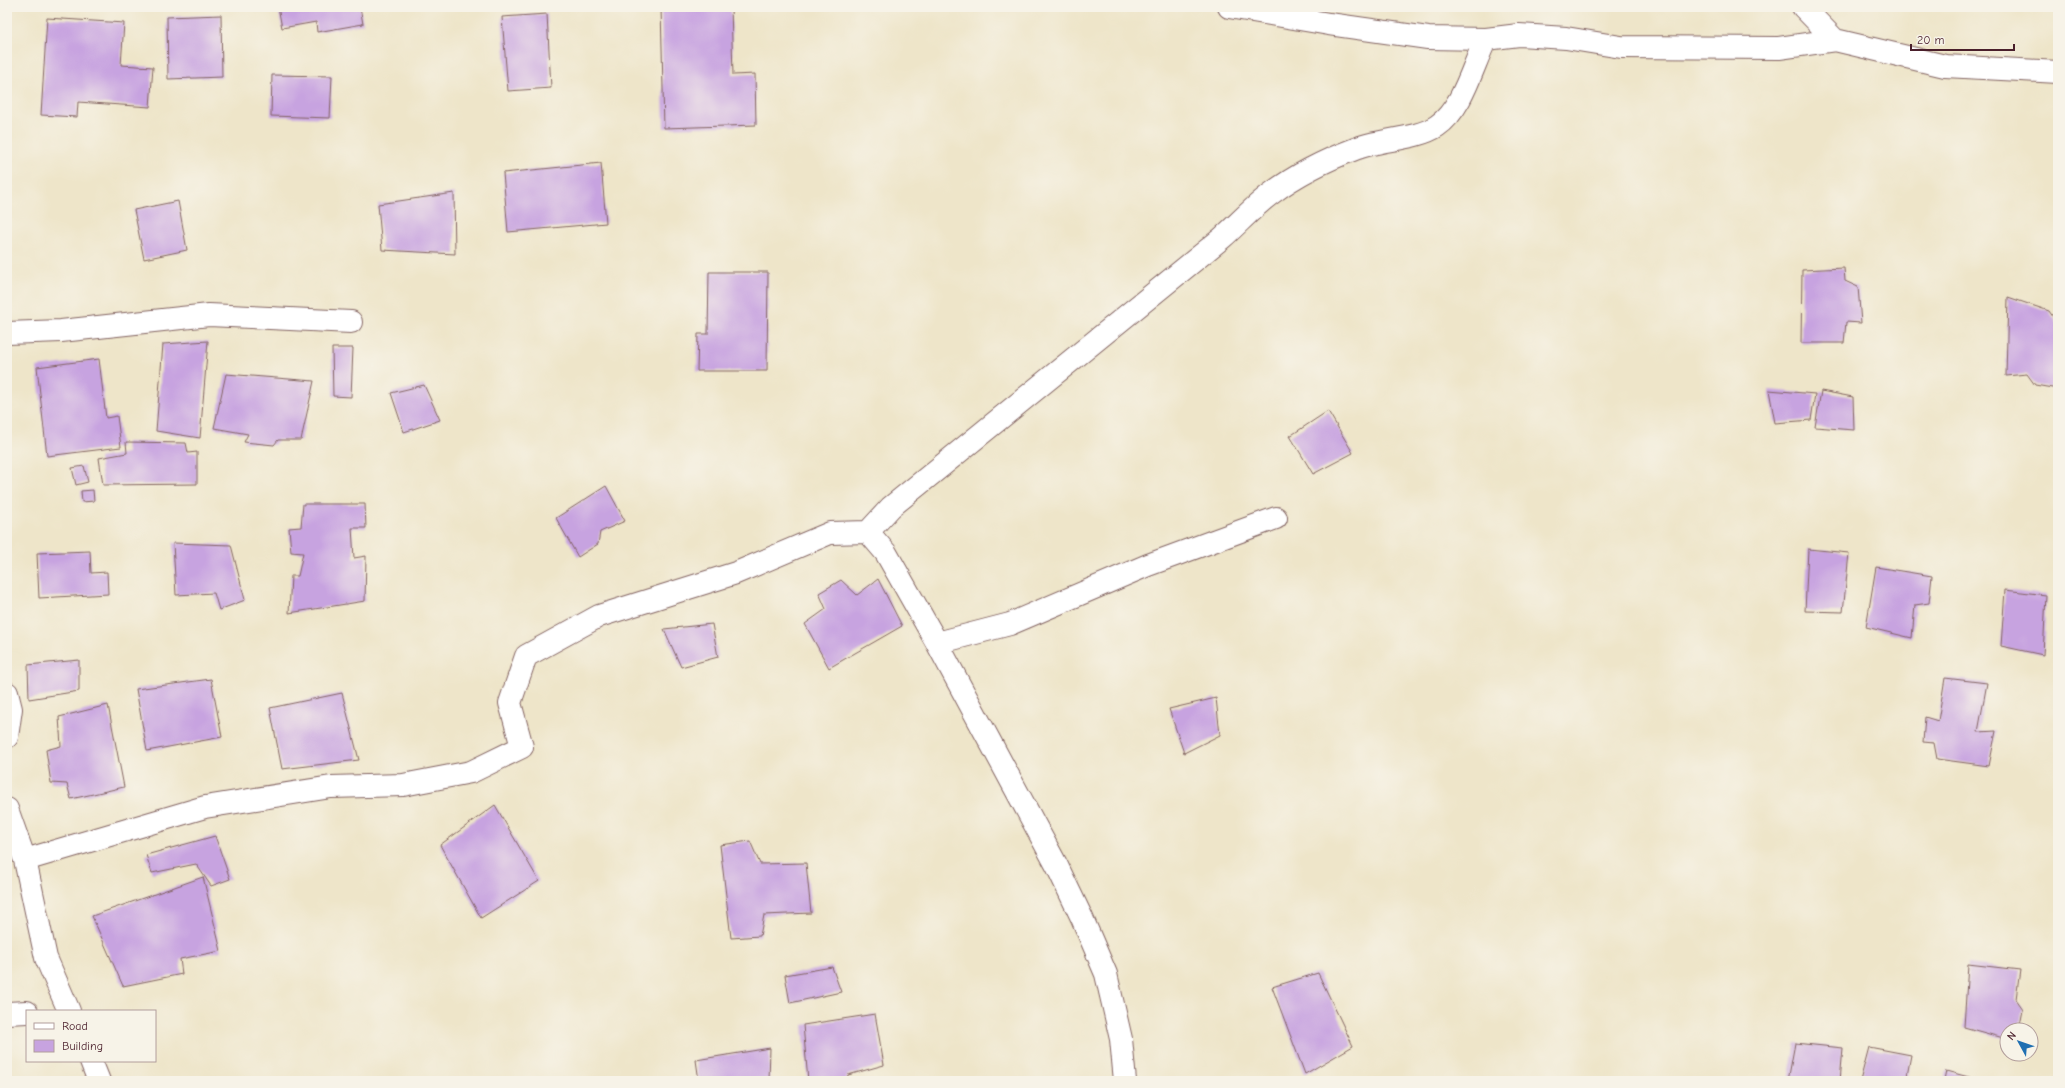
<svg xmlns="http://www.w3.org/2000/svg" width="2065" height="1088" font-family="'Comic Neue',sans-serif">
	<rect width="100%" height="100%" fill="#f7f3e8"/>
	<filter id="ink" filterUnits="userSpaceOnUse"><feTurbulence type="fractalNoise" baseFrequency=".025" numOctaves="2"/><feDisplacementMap in="SourceGraphic" scale="8" xChannelSelector="R" yChannelSelector="G"/><feConvolveMatrix kernelMatrix="1 2 1 2 8 2 1 2 1" color-interpolation-filters="sRGB"/></filter>
	<filter id="wash" filterUnits="userSpaceOnUse"><feTurbulence type="fractalNoise" baseFrequency=".012" numOctaves="4" result="noise"/><feDisplacementMap in="SourceGraphic" scale="16" xChannelSelector="R" yChannelSelector="G"/><feGaussianBlur stdDeviation="0.9" result="paint"/><feColorMatrix in="noise" values="0 0 0 0 0 0 0 0 0 0 0 0 0 0 0 0 0 1.4 0 .05"/><feComposite in="paint" operator="in"/></filter>
	<g filter="url(#wash)">
		<rect width="100%" height="100%" fill="#eee5c9"/>
		<g id="blocks">
			<!-- building -->
			<path fill="#c7a3e0" d="M278,7h82l3,17 -46,8 -1,-10 -34,6z
				M690,7h41l2,68 22,-1 1,51 -92,3 -3,-120z
				M547,14l4,74 -43,3 -6,-74z
				M221,15l1,62 -54,2 -1,-62z
				M47,18l77,5 -3,42 32,2 -3,40 -72,-5 -1,15 -36,-2z
				M272,75l60,1 -2,42 -59,-2z
				M601,163l5,60 -98,9 -5,-59z
				M454,193l1,61 -73,-4 -4,-46z
				M178,201l9,49 -43,9 -10,-49z
				M1844,268l1,13 13,6 3,36 -15,-1 -2,21h-43l1,-73z
				M709,272h59l-1,99h-70l1,-37h10z
				M2008,297l41,14 9,13v65l-23,-4 -8,-11 -21,2z
				M208,341l-8,97 -44,-7 7,-87z
				M332,348h21l-2,49 -18,-1z
				M99,359l7,59 11,-2 4,31 -74,9 -10,-89z
				M226,374l88,7 -13,59h-23l-4,5 -30,-3 4,-8 -34,-6z
				M424,385l16,35 -36,12 -13,-39z
				M1769,390l46,4 -4,26 -36,3z
				M1821,391l32,6 1,33 -39,-3z
				M1328,411l25,42 -40,21 -23,-38z
				M126,442l60,1 2,10 9,-1v32l-94,1 -4,-27 28,-5z
				M84,466l4,16 -12,3 -4,-17z
				M606,486l19,35 -25,11 -2,12 -20,13 -22,-39z
				M93,490l1,11 -12,1 -1,-11z
				M303,504h62l1,24h-14l2,30 12,-2 -1,45 -76,12 2,-37h7l5,-23 -12,-1 -2,-24 12,-1z
				M173,543l58,2 14,55 -26,10 -5,-17 -38,2z
				M1808,549l41,4 -6,59 -38,-1z
				M90,551l1,22 16,-1 1,22 -69,4 -2,-45z
				M1876,567l56,9 -3,27 -14,2 -3,33 -46,-11z
				M878,579l24,47 -73,42 -24,-44 21,-15 -7,-16 22,-13 16,15z
				M2005,590l41,5 -3,60 -42,-9z
				M712,624l6,33 -37,10 -17,-38z
				M79,660v31l-50,8 -1,-34z
				M1945,678l42,5 -9,49 18,-1 -7,35 -52,-7 -3,-16 -11,-1 2,-25 13,4z
				M211,679l11,58 -75,14 -11,-62z
				M342,693l17,67 -77,9 -12,-61z
				M1216,698l4,37 -36,18 -15,-44z
				M108,705l16,82 -53,12 -4,-15 -16,-1 -5,-33 15,-4 -2,-29z
				M495,805l44,76 -58,37 -41,-73z
				M215,836l15,43 -19,7 -15,-22 -44,9 -6,-18z
				M750,841l10,23 46,-1 5,50 -47,2 -4,21 -29,2 -11,-93z
				M203,877l18,74 -41,8 2,15 -59,12 -31,-70z
				M1968,964l52,6 -4,29 7,10 -4,21h-12v9l-43,-12z
				M832,967l9,25 -51,11 -5,-28z
				M1318,973l35,73 -48,28 -33,-87z
				M875,1014l9,51 -36,10 -2,6h-38l-5,-56z
				M1795,1043l48,5 -3,33h-52z
				M1869,1047l42,8 -5,26h-46z
				M770,1048l-1,33h-70l-3,-21z
				M1946,1071l34,9v1h-36z"/>
		</g>
	</g>
	<g filter="url(#ink)">
		<use href="#blocks" fill-opacity="0" stroke="#836462" stroke-width="1"/>
		<g fill="none" stroke-linecap="round" stroke-linejoin="round">
			<defs>
				<path id="minor" d="M1229,7l100,17 99,14 58,1
					M1803,7l32,33
					M7,333l54,-2 148,-16 142,7
					M868,532l23,-25 331,-269c16,-14 32,-32 50,-45 24,-18 54,-33 83,-44 23,-10 61,-9 82,-23 26,-18 35,-59 49,-87l33,-4 47,3 55,9 158,1 56,-8 110,26 113,6
					M937,643l73,-19 138,-59 128,-47
					M7,693l4,16 -4,28
					M7,809l18,51 21,98 23,53
					M25,860l180,-53 126,-20 72,-2 68,-13 51,-25 -12,-44 16,-47 73,-40 137,-43 94,-40 38,-1 18,21 51,90 120,223 25,52 24,56 15,65 4,42
					M7,1013l20,-1
					M91,1061l8,20"/>
			</defs>
			<!-- minor casing -->
			<use href="#minor" stroke="#836462" stroke-width="24"/>
			<!-- minor -->
			<use href="#minor" stroke="#fff" stroke-width="22"/>
		</g>
	</g>
	<!-- margin -->
	<rect width="2065" height="1088" fill="none" stroke="#f7f3e8" stroke-width="24"/>
	<!-- legend -->
	<rect x="26" y="1010" width="130" height="52" fill="#f7f3e8" stroke="#b29e9c"/>
	<rect x="34" y="1023" width="20" height="6" fill="#ffffff" stroke="#b29e9c"/>
	<text x="62" y="1030" font-size="12" fill="#4a1f2b">Road</text>
	<rect x="34" y="1040" width="20" height="12" fill="#c7a3e0" stroke="#b29e9c"/>
	<text x="62" y="1050" font-size="12" fill="#4a1f2b">Building</text>
	<!-- north arrow -->
	<g transform="translate(2019 1042) rotate(310)"><circle r="19" fill="#f7f3e8" stroke="#b29e9c"/>
	<path d="M0-3L7 15L0 10L-7 15Z" fill="#1f6fb2"/>
	<text y="-6" font-size="11" font-weight="bold" text-anchor="middle" fill="#4a1f2b">N</text>
	</g>
	<!-- scale -->
	<path d="M1911 44v6h103v-6" fill="none" stroke="#4a1f2b" stroke-width="2"/>
	<text x="1917" y="44" font-size="12" fill="#4a1f2b" stroke="#f7f3e8" stroke-width="3" paint-order="stroke">20 m</text>
</svg>
